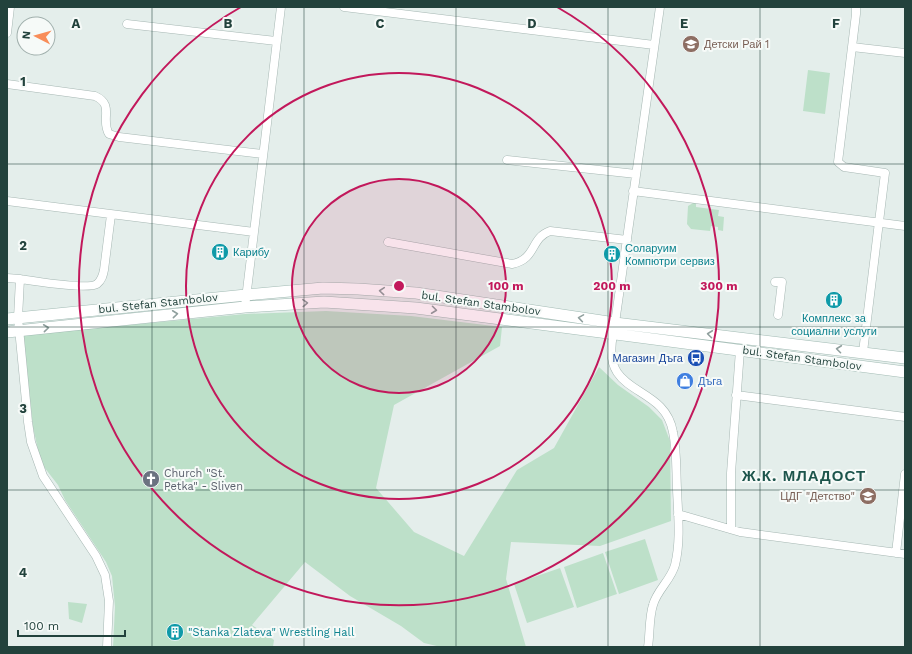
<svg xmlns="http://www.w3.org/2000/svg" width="912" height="654" font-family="'Work Sans',sans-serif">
	<rect width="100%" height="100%" fill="#e4eeeb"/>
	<!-- green -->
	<path fill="#bde0c9" d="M808,70l22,3 -5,41 -22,-3z
		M693,203h3v4l23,3 -1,6 6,1 -1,14 -5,-1v-3l-7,-1 -1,5 -19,-2 -4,-5 1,-18z
		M326,311l85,5 91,11 -2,19 -106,59 -18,83 38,44 50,24 53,-86 37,-22 45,-81 19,18 31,22 13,13 8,21 1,80 -71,25 -89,-4 -5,37 20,68h-85l-17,-4 -23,-17 -51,-30 -45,-34 -53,63 22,15 -1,7h-160l2,-40 -3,-31 -6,-14 -41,-62 -7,-15 -14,-18 -6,-17 -5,-23 -10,-92 222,-21z
		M645,539l13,41 -39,14 -14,-42z
		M603,553l14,41 -40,14 -13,-41z
		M560,568l14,39 -47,16 -13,-39z
		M68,602l19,2 -5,19 -13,-4z"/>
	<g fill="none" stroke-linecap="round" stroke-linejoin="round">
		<defs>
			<path id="street" d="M344,7l310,38
				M856,7v7l-18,148 6,5 41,6 -22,179
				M127,24l149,17
				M7,33l3,-26
				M852,47l53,6
				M7,84l88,12c20,9 5,23 14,38l10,3 144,17
				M507,160l129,14
				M633,191l272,35
				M7,201l247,31
				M388,242l124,22c25,-5 18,-26 38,-33l77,9
				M7,278l13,1 -2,39 10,104 3,20 12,34 53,80 9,19 4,26 -2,46
				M20,279c13,2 68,11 77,5 5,-4 6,-9 7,-14l7,-55
				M775,282h7l-4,33
				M245,307l36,-300
				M615,323l45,-316
				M613,335c-13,63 51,47 60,97 4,19 3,38 4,57 1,25 4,52 -2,76 -4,15 -18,25 -22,40 -4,12 -3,29 -5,42
				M736,395l169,22
				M678,514l62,18 165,22
				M731,529v-56l9,-123
				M896,553l9,-79"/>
			<path id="secondary" d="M7,319l239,-24 77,-7 35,1 58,4 199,30 290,35
				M7,332l238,-25 79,-5 92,6 489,64"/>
		</defs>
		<!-- street casing -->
		<use href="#street" stroke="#a6b7b3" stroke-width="9"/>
		<!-- secondary casing -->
		<use href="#secondary" stroke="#a2bbb4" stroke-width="12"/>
		<!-- street -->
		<use href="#street" stroke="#fff" stroke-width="8"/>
		<!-- secondary -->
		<use href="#secondary" stroke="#fff" stroke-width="11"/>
	</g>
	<!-- one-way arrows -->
	<defs><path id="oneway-chevron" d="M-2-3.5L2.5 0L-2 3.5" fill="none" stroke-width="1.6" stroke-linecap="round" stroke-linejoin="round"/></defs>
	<g stroke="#90a09e">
		<use href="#oneway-chevron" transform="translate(382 291) rotate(-175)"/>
		<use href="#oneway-chevron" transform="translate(305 303) rotate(-3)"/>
		<use href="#oneway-chevron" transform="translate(434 310) rotate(7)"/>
		<use href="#oneway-chevron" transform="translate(175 314) rotate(-6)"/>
		<use href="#oneway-chevron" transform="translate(581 318) rotate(-171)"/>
		<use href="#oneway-chevron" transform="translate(46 328) rotate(-6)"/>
		<use href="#oneway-chevron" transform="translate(710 334) rotate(-173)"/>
		<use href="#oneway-chevron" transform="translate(839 349) rotate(-173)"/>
	</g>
	<!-- grid -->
	<path fill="none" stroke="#22423c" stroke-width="1" stroke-opacity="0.55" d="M152,7v640M304,7v640M456,7v640M608,7v640M760,7v640M7,164h898M7,327h898M7,490h898"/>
	<!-- distance rings -->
	<circle cx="399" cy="286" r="107" fill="#c2185b" fill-opacity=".12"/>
	<g fill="none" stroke="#c2185b" stroke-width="2">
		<circle cx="399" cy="286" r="107"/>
		<circle cx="399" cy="286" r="213"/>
		<path d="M557 7A320 320 0 1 1 241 7"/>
	</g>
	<!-- icons -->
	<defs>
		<symbol id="school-disc" viewBox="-11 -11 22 22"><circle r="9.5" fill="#8d6e63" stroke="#f6faf8"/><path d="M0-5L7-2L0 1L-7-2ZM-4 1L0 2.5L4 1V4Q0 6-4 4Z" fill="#fff"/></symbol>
		<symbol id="building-disc" viewBox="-11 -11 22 22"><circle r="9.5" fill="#0f9aa8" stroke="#f6faf8"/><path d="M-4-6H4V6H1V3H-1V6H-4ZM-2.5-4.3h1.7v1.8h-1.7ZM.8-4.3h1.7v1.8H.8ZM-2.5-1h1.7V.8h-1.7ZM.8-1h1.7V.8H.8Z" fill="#fff"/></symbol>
		<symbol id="bus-disc" viewBox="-11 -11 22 22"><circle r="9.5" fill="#1a4fb4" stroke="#f6faf8"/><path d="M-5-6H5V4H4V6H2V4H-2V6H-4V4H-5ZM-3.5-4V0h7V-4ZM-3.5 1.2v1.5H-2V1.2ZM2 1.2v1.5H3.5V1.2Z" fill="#fff"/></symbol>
		<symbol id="shop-disc" viewBox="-11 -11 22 22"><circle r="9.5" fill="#3f7fe0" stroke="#f6faf8"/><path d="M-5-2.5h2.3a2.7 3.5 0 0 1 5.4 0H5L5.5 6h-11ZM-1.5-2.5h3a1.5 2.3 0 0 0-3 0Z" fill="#fff"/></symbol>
		<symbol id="church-disc" viewBox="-11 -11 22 22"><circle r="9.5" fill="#6b7280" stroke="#f6faf8"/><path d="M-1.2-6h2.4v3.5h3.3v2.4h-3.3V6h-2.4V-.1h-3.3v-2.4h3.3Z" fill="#fff"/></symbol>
	</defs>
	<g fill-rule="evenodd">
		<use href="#school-disc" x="681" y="34" width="20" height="20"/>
		<use href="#building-disc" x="210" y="242" width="20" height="20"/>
		<use href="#building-disc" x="602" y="244" width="20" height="20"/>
		<use href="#building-disc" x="824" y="290" width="20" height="20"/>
		<use href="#bus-disc" x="686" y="348" width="20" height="20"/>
		<use href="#shop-disc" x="675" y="371" width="20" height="20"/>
		<use href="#church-disc" x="141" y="469" width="20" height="20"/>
		<use href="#school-disc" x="858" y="486" width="20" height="20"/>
		<use href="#building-disc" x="165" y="622" width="20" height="20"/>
	</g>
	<g text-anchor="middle" stroke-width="4" stroke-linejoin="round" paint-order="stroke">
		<!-- education labels -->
		<g font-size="11" fill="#785e54" stroke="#f6faf8" text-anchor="start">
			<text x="704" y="48">Детски Рай 1</text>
			<text x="855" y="500" text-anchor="end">ЦДГ "Детство"</text>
		</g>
		<!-- culture labels -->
		<g font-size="11" fill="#0d838f" stroke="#f6faf8" text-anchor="start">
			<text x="625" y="252">Соларуим<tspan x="625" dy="13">Компютри сервиз</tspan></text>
			<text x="233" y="256">Карибу</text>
			<text x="834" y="322" text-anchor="middle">Комплекс за<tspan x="834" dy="13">социални услуги</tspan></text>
			<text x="188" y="636">"Stanka Zlateva" Wrestling Hall</text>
		</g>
		<!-- street labels -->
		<g font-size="11" fill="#22423c" stroke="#f6faf8">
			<text transform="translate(158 303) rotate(-6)" y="4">bul. Stefan Stambolov</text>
			<text transform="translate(481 303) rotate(8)" y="4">bul. Stefan Stambolov</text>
			<text transform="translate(802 358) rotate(8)" y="4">bul. Stefan Stambolov</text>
		</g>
		<!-- transit labels -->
		<g font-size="11" fill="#164399" stroke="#f6faf8" text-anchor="end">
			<text x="683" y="362">Магазин Дъга</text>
		</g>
		<!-- shop labels -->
		<g font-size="11" fill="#366cbe" stroke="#f6faf8" text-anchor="start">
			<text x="698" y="385">Дъга</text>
		</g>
		<!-- worship labels -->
		<g font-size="11" fill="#5b616d" stroke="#f6faf8" text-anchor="start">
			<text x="164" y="477">Church "St.<tspan x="164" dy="13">Petka" - Sliven</tspan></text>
		</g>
		<!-- district labels -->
		<g font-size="15" font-weight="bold" letter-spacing="1" fill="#1d554c" stroke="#f6faf8">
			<text x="804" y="481">Ж.К. МЛАДОСТ</text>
		</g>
	</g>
	<g font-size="13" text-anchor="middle" font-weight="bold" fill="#22423c" stroke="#f6faf8" stroke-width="4" stroke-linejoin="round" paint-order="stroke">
		<text x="76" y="28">A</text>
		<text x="228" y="28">B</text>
		<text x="380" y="28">C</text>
		<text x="532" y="28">D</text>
		<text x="684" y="28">E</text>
		<text x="836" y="28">F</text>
		<text x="23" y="86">1</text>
		<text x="23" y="250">2</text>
		<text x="23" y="413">3</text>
		<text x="23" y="577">4</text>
	</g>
	<circle cx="399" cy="286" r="6" fill="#c2185b" stroke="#f6faf8" stroke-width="2"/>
	<g font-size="12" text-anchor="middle" font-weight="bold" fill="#c2185b" stroke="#f6faf8" stroke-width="4" stroke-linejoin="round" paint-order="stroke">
		<text x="506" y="290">100 m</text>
		<text x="612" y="290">200 m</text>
		<text x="719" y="290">300 m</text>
	</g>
	<!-- border -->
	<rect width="912" height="654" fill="none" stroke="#22423c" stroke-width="16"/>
	<!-- north arrow -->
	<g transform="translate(36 36) rotate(276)"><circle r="19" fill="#f6faf8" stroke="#a1b0ad"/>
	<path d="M0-3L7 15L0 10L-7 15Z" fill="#f88d59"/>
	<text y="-6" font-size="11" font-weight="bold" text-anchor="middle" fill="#22423c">N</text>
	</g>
	<!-- scale -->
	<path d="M18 630v6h107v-6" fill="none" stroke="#22423c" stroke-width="2"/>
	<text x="24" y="630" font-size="12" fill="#22423c" stroke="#f6faf8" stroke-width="3" paint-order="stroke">100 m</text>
</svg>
